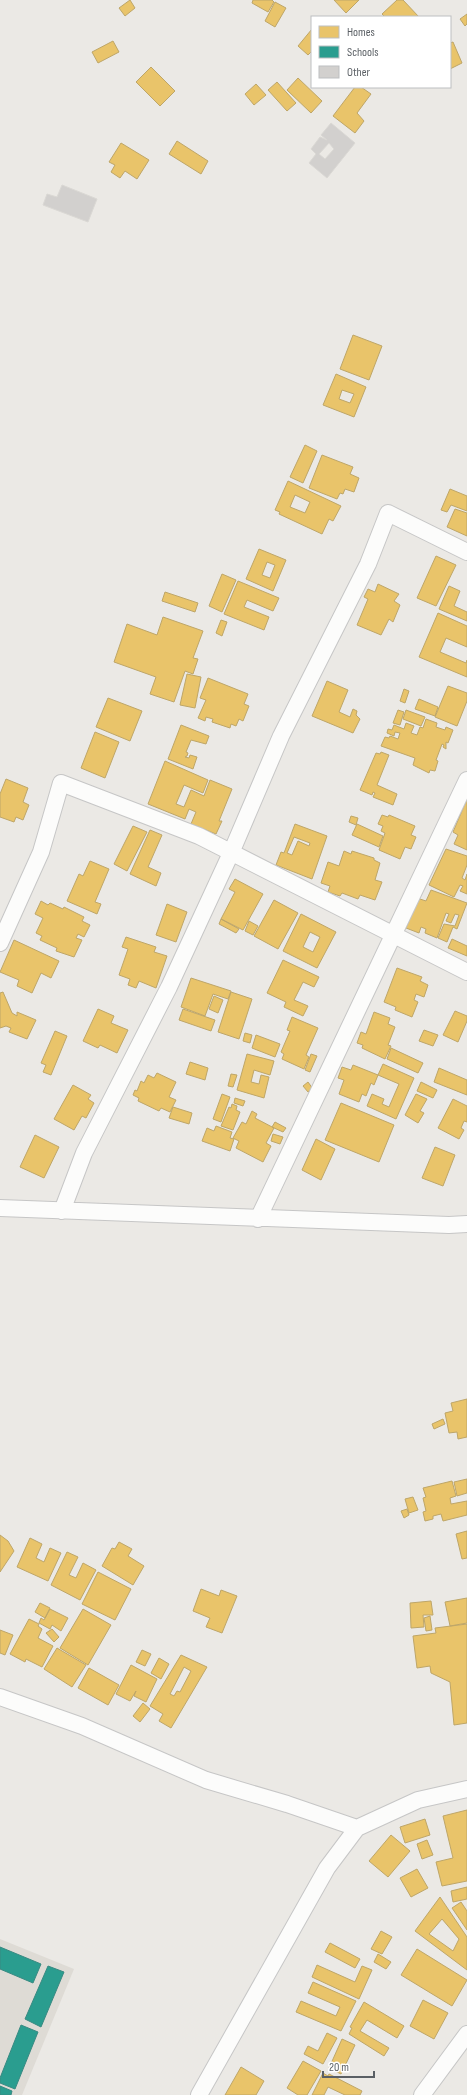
<svg xmlns="http://www.w3.org/2000/svg" width="467" height="2095" font-family="'Sofia Sans Condensed',sans-serif">
	<rect width="100%" height="100%" fill="#ebe9e5"/>
	<!-- education -->
	<path fill="#dedbd5" d="M0,1939l74,30 -52,126h-22z"/>
	<!-- homes -->
	<path fill="#e9c46a" stroke="#bea668" fill-rule="evenodd" d="M130,0l5,8 -10,8 -6,-8z
		M253,0h19l2,2 -6,10 -16,-9z
		M334,0h25l-13,13z
		M397,0h6l16,17h-34l-3,-3z
		M275,2l11,6 -11,19 -10,-6z
		M467,14v10l-2,2 -5,-7z
		M312,29v22l-4,4 -10,-9z
		M113,41l6,11 -21,11 -6,-11z
		M453,42l9,21 -12,6v-26z
		M151,67l24,24 -15,15 -24,-24z
		M298,78l24,23 -11,12 -24,-23z
		M277,82l19,21 -9,8 -19,-21z
		M256,84l10,11 -12,10 -9,-11z
		M355,87h6l10,7 -14,19 7,8 -9,12 -22,-17z
		M177,141l31,20 -7,13 -32,-20z
		M121,143l28,17 -12,19 -12,-8 -5,7 -9,-6 4,-7 -6,-3z
		M353,335l29,11 -13,34 -29,-11z
		M336,374l30,13 -12,30 -31,-12zM342,390l12,4 -4,9 -11,-4z
		M305,445l12,6 -14,32 -13,-6z
		M322,455l31,12 -3,7 9,4 -5,14 -9,-3 -2,5 -3,-1 -3,6 -28,-11z
		M288,481l53,25 -8,15 -4,-2 -7,15 -43,-20 1,-2 -5,-2zM295,495l15,7 -5,11 -15,-6z
		M450,489l17,7v15l-16,-6 -4,7 -6,-2z
		M455,509l12,4v23l-20,-9z
		M259,549l27,11 -13,31 -27,-12zM267,562l8,3 -5,13 -8,-3z
		M436,556l20,9 -20,41 -19,-8z
		M222,574l14,6 -14,32 -13,-6z
		M238,581l41,17 -6,13 -26,-11 -3,7 25,10 -5,13 -40,-16z
		M378,584l21,10 -5,7 6,4 -7,17 -4,-3 -8,16 -24,-10 11,-26 -4,-2 4,-8 7,3z
		M449,586l11,5 -6,15 13,6v9l-28,-12z
		M165,592l33,11 -3,9 -33,-11z
		M438,613l29,13v21l-21,-9 -6,14 26,11 1,-3v17l-48,-20z
		M163,617l40,14 -10,27 5,1 -5,15 -8,-3 -11,31 -24,-8 6,-17 -42,-15 13,-38 30,11z
		M221,620l6,2 -5,14 -6,-3z
		M187,674l14,3 -6,31 -15,-3z
		M208,678l40,16 -4,10 5,2 -6,15 -4,-2 -3,7 -5,-2 -1,4 -18,-6 1,-3 -7,-2 -1,4 -7,-3 8,-18 -6,-2z
		M327,681l21,9 -9,22 11,5 3,-8 4,2 -1,4 4,4 -7,14 -41,-17z
		M448,686l19,7v8l-10,25 -22,-9z
		M404,689l5,2 -4,12 -5,-2z
		M108,698l34,13 -12,30 -34,-14z
		M419,699l19,8 -3,9 -20,-7z
		M398,710l6,2 -4,13 -7,-2z
		M406,710l19,7 -4,9 -18,-7z
		M426,719l11,4 -1,4 9,3 1,-3 7,3 -5,13 -2,-1v7l-3,-2 1,-2 -2,-1 -6,16 2,1 -3,10 -5,-1 -1,3 -16,-8 2,-7 -34,-12 4,-9 4,1 1,-2 8,3 2,-6 -5,-1 -1,4 -7,-3 1,-4 4,1 2,-5 10,4 2,-6 8,3 -3,7 6,2 3,-8 3,1z
		M181,725l28,11 -3,8 -15,-4 -5,12 2,1 -1,3 -2,1 4,1 1,-3 7,2 -4,12 -25,-10z
		M95,732l24,10 -14,36 -24,-10z
		M381,752l8,3 -12,30 20,9 -4,11 -20,-8 2,-4 -2,-1 -1,3 -12,-5 16,-37 4,1z
		M165,761l43,19 -5,13 -19,-8 -8,19 8,3 7,-17 13,6 6,-16 22,9 -13,32h3l-6,13 -25,-10 5,-12 -7,-3 -4,10 -37,-15z
		M6,779l22,9 -5,14 6,3 -6,15 -7,-3 -2,5 -14,-5v-23z
		M467,799v51l-13,-6 4,-9 -5,-3z
		M382,815l6,2 1,-2 26,11 -4,9 5,2 -5,12 -6,-2 -5,12 -21,-9 6,-17 -4,-2 2,-5 -5,-2z
		M351,816l7,2 -2,7 -7,-3z
		M295,824l32,12 -15,43 -36,-14 5,-13 3,1zM294,837l16,6 -1,3 -11,-5 -6,14 -5,-2z
		M357,824l26,12 -4,11 -27,-12z
		M133,826l14,6 -20,39 -13,-7z
		M150,830l12,5 -14,32 13,6 -5,13 -26,-12z
		M446,849l21,7v9l-5,13 3,2 2,-6v20l-7,-3 3,-5 -3,-1 -6,12 -25,-12z
		M344,851l7,3 1,-3 22,7v2l6,3 -5,17 7,2 -7,18 -15,-5 -2,4 -16,-6 -2,3 -12,-4 2,-6 -9,-3 7,-21 11,4z
		M90,861l19,8 -14,33 6,2 -4,10 -30,-13 12,-27 4,2z
		M235,879l28,15 -20,36 -22,-11 14,-27 -6,-3z
		M431,890l36,13 -10,26 -4,-2 -6,15 -9,-4 6,-14 11,2 4,-11 -4,-1 -4,9 -5,-2 3,-7 -3,-1 -9,25 -12,-5 1,-4 -5,-2 -2,6 -13,-5 11,-30 9,3z
		M274,900l24,13 -20,36 -24,-13z
		M41,901l7,4 2,-2 13,6 1,-2 20,10 -2,4 8,4 -6,12 -6,-3 -2,4 6,2 -8,17 -18,-6 1,-3 -17,-8 2,-4 -6,-3 7,-15 -8,-4z
		M167,904l20,8 -11,30 -20,-7z
		M301,914l35,18 -19,36 -34,-17zM310,932l10,5 -7,15 -10,-5z
		M221,919l18,10 -3,4 -17,-9z
		M249,921l9,5 -5,9 -8,-4z
		M126,937l30,10 -2,5 13,4 -11,32 -17,-7 -3,7 -8,-3 2,-6 -11,-4 9,-26 -6,-2z
		M452,939l15,7v10l-19,-8z
		M14,940l45,21 -8,17 -10,-5 -9,20 -15,-7 2,-6 -19,-8z
		M283,960l36,17 -5,10 -11,-5 -9,18 14,6 -5,10 -19,-9 2,-5 -19,-9z
		M397,968l25,9 -2,4 8,4 -4,12 -8,-3 -2,6 4,2 -6,15 -17,-7 1,-3 -12,-5z
		M191,978l40,13 -3,8 -15,-5 -8,22 -24,-9z
		M3,992l9,21 5,3v-4l19,8 -9,19 -18,-7 2,-4 -5,-2 -6,2v-35z
		M231,992l21,7 -13,40 -21,-7z
		M214,996l9,4 -5,13 -9,-4z
		M98,1009l16,7 -3,7 17,7 -11,23 -17,-8 -2,3 -15,-7z
		M183,1009l32,11 -4,11 -32,-11z
		M455,1011l12,5v5l-9,21 -15,-7z
		M374,1012l16,6 -2,6 7,3 -7,18 3,1 -6,13 -23,-11 1,-3 -6,-2 4,-11 5,2z
		M292,1017l26,11 -12,27 3,2 -5,12 -22,-10 2,-5 -3,-2 9,-21 -3,-1z
		M424,1030l14,5 -5,11 -14,-5z
		M55,1031l12,5 -16,39 -8,-3 3,-7 -5,-2z
		M245,1033l7,2 -2,8 -7,-2z
		M256,1035l24,9 -5,13 -23,-9z
		M391,1048l32,15 -5,10 -31,-14z
		M247,1054l27,7 -4,14 -16,-5 -3,12 8,2 2,-9 8,2 -5,21 -27,-8z
		M311,1054l6,2 -7,16 -5,-2z
		M190,1062l18,6 -3,12 -19,-6z
		M383,1064l31,14 -18,41 -29,-13 5,-12 12,5 -2,5 7,3 10,-23 -21,-9z
		M353,1065l25,10 -4,10 -3,-2 -5,13 -4,-2 -3,8 -20,-8 5,-14 -6,-2 4,-11 9,3z
		M439,1068l28,12v15l-33,-13z
		M157,1073l19,9 -7,15 7,3 -6,12 -9,-4 -2,3 -21,-10 1,-3 -6,-3 2,-5 2,1 4,-10 3,2 4,-8 6,3z
		M231,1074l6,1 -4,12 -5,-1z
		M308,1082l5,7 -5,3 -5,-6z
		M421,1082l16,8 -4,8 -16,-7z
		M73,1085l18,10 -3,4 6,4 -8,15 -4,-2 -8,14 -20,-11z
		M222,1094l8,3 -9,25 -8,-3z
		M416,1094l11,5 -7,12 4,2 -6,10 -13,-8z
		M235,1098l10,3 -2,5 -9,-3z
		M453,1099l14,7v16l-3,-1 -3,7 3,2 -5,9 -21,-11z
		M341,1103l53,22 -15,37 -54,-22z
		M232,1104l5,2 -1,4 4,2 -7,18 -12,-4 8,-19 2,1z
		M173,1107l19,6 -3,11 -20,-6z
		M252,1111l5,3 -2,4 19,10 -8,15 5,3 -8,16 -27,-14 3,-7 -6,-3 9,-16 4,2z
		M275,1122l11,6 -3,4 -11,-5z
		M216,1126l16,6 -2,6 4,1 -4,12 -28,-10 5,-13 7,3z
		M273,1134l10,3 -3,7 -9,-3z
		M35,1135l24,12 -15,31 -24,-11z
		M316,1139l19,10 -14,31 -19,-10z
		M435,1147l20,8 -12,31 -21,-8z
		M467,1399v38l-9,2 -1,-7 -8,1 -4,-20 8,-2 -2,-8z
		M443,1419l2,5 -11,5 -2,-5z
		M467,1479v14l-10,3 -3,-14z
		M452,1481l4,15 -6,2 1,6 16,-3v14l-24,6 -2,-7 -8,2v3l-8,2 -2,-9 3,-1 -3,-13 3,-1 -3,-9z
		M413,1497l5,13 -9,3 -4,-14z
		M407,1509l2,6 -5,3 -3,-7z
		M467,1531v27l-5,1 -6,-25z
		M0,1535l8,6 6,10 -14,21z
		M30,1538l12,6 -6,14 8,4 6,-14 11,5 -13,28 -31,-14z
		M119,1542l13,7 -4,7 16,10 -11,19 -31,-19 10,-18 3,1z
		M67,1552l11,5 -9,18 7,3 7,-15 13,7 -16,30 -29,-15z
		M98,1572l33,17 -16,31 -33,-16z
		M201,1589l18,7 2,-6 16,6 -15,37 -16,-6 4,-9 -17,-7z
		M467,1598v25l-17,3 -5,-24z
		M431,1601l2,14h-10l1,12 -13,1 -1,-25z
		M40,1603l10,5 -5,10 -10,-6z
		M50,1609l18,9 -7,13 -9,-6 -2,4 -11,-6 2,-5 3,2z
		M83,1609l28,16 -23,40 -28,-17z
		M430,1616l2,14 -6,1 -2,-13z
		M29,1619l10,5 -1,2 4,3 -4,9 15,8 -11,21 -16,-8 -1,3 -15,-8z
		M467,1624v99l-13,2 -4,-43 -19,-9 -1,-7 -13,2 -4,-32 23,-3 -1,-5z
		M52,1629l7,8 -5,5 -8,-9z
		M0,1630l13,5 -8,20 -5,-2z
		M57,1648l29,17 -14,22 -28,-18z
		M142,1650l9,4 -6,12 -9,-4z
		M181,1655l26,12 -36,61 -12,-7 4,-7 -13,-8zM184,1667l7,4 -11,21 -3,-1 -3,5 -4,-2z
		M159,1658l10,6 -8,15 -10,-6z
		M131,1665l26,14 -11,23 -12,-6 2,-5 -6,10 -14,-7z
		M89,1668l30,17 -11,20 -30,-17z
		M143,1703l7,6 -10,13 -7,-6z
		M467,1810v71l-25,5 -6,-24 17,-4 -10,-42z
		M425,1819l5,16 -25,8 -5,-16z
		M391,1835l19,16 -22,26 -19,-16z
		M427,1840l6,15 -11,4 -5,-15z
		M417,1869l11,19 -17,9 -11,-19z
		M467,1887v12l-14,3 -2,-11z
		M440,1897l27,40v33l-52,-39zM442,1919l17,20 -6,12 -24,-17z
		M461,1902l6,9v19l-15,-22z
		M381,1931l11,6 -10,17 -11,-5z
		M330,1943l30,16 -5,9 -30,-16z
		M417,1949l50,31 -15,26 -51,-31z
		M378,1954l13,8 -5,7 -12,-7z
		M317,1965l38,17 7,-16 10,4 -13,29 -47,-22z
		M313,1982l43,19 -15,30 -45,-19 5,-11 35,15 4,-9 -32,-14z
		M423,2000l25,13 -14,26 -24,-13z
		M364,2002l40,24 -7,12 -30,-18 -7,11 29,17 -5,8 -35,-22 3,-6 -2,-1z
		M327,2033l10,5 -14,26 -19,-10 4,-8 10,5z
		M342,2039l13,6 -14,29 -12,-6z
		M303,2061l18,10 -14,24h-9l-11,-7z
		M241,2067l23,14 -8,14h-31z
		M323,2073l5,3 1,-2 33,17 -2,4h-15l-17,-8 -4,8h-12z"/>
	<!-- schools -->
	<path fill="#2a9d8f" stroke="#388a82" d="M0,1947l41,17 -8,19 -33,-14z
		M48,1966l16,6 -23,55 -16,-8z
		M21,2025l17,7 -23,57 -15,-6v-5z
		M0,2086l12,5 -1,4h-11z"/>
	<!-- building -->
	<path fill="#d2d0ce" stroke="#dad8d4" fill-rule="evenodd" d="M331,123l24,20 -28,35 -18,-15 7,-9 -5,-5 9,-12 7,3 -6,-5zM329,143l5,6 -9,10 -6,-5z
		M62,185l35,14 -9,23 -45,-17 4,-11 10,3z"/>
	<g fill="none" stroke-linecap="round" stroke-linejoin="round">
		<defs>
			<path id="minor" d="M0,943l41,-91 20,-69 138,53 268,136
				M0,1208l449,17 18,-1
				M62,1211l22,-58 85,-166 62,-134 50,-117 87,-172 20,-51 79,39
				M258,1219l209,-439
				M0,1697l82,29 124,54 81,24 70,24
				M199,2095l128,-227 30,-40 61,-28 49,-11
				M422,2095l45,-61"/>
		</defs>
		<!-- minor casing -->
		<use href="#minor" stroke="#c6c6c6" stroke-width="18"/>
		<!-- minor -->
		<use href="#minor" stroke="#fcfcfb" stroke-width="16"/>
	</g>
	<!-- legend -->
	<rect x="311" y="16" width="140" height="72" fill="#ffffff" stroke="#bdbfc1"/>
	<rect x="319" y="26" width="20" height="12" fill="#e9c46a" stroke="#bdbfc1"/>
	<text x="347" y="36" font-size="12" fill="#5a5f64">Homes</text>
	<rect x="319" y="46" width="20" height="12" fill="#2a9d8f" stroke="#bdbfc1"/>
	<text x="347" y="56" font-size="12" fill="#5a5f64">Schools</text>
	<rect x="319" y="66" width="20" height="12" fill="#d2d0ce" stroke="#bdbfc1"/>
	<text x="347" y="76" font-size="12" fill="#5a5f64">Other</text>
	<!-- scale -->
	<path d="M323 2071v6h51v-6" fill="none" stroke="#5a5f64" stroke-width="2"/>
	<text x="329" y="2071" font-size="12" fill="#5a5f64" stroke="#ffffff" stroke-width="3" paint-order="stroke">20 m</text>
</svg>
